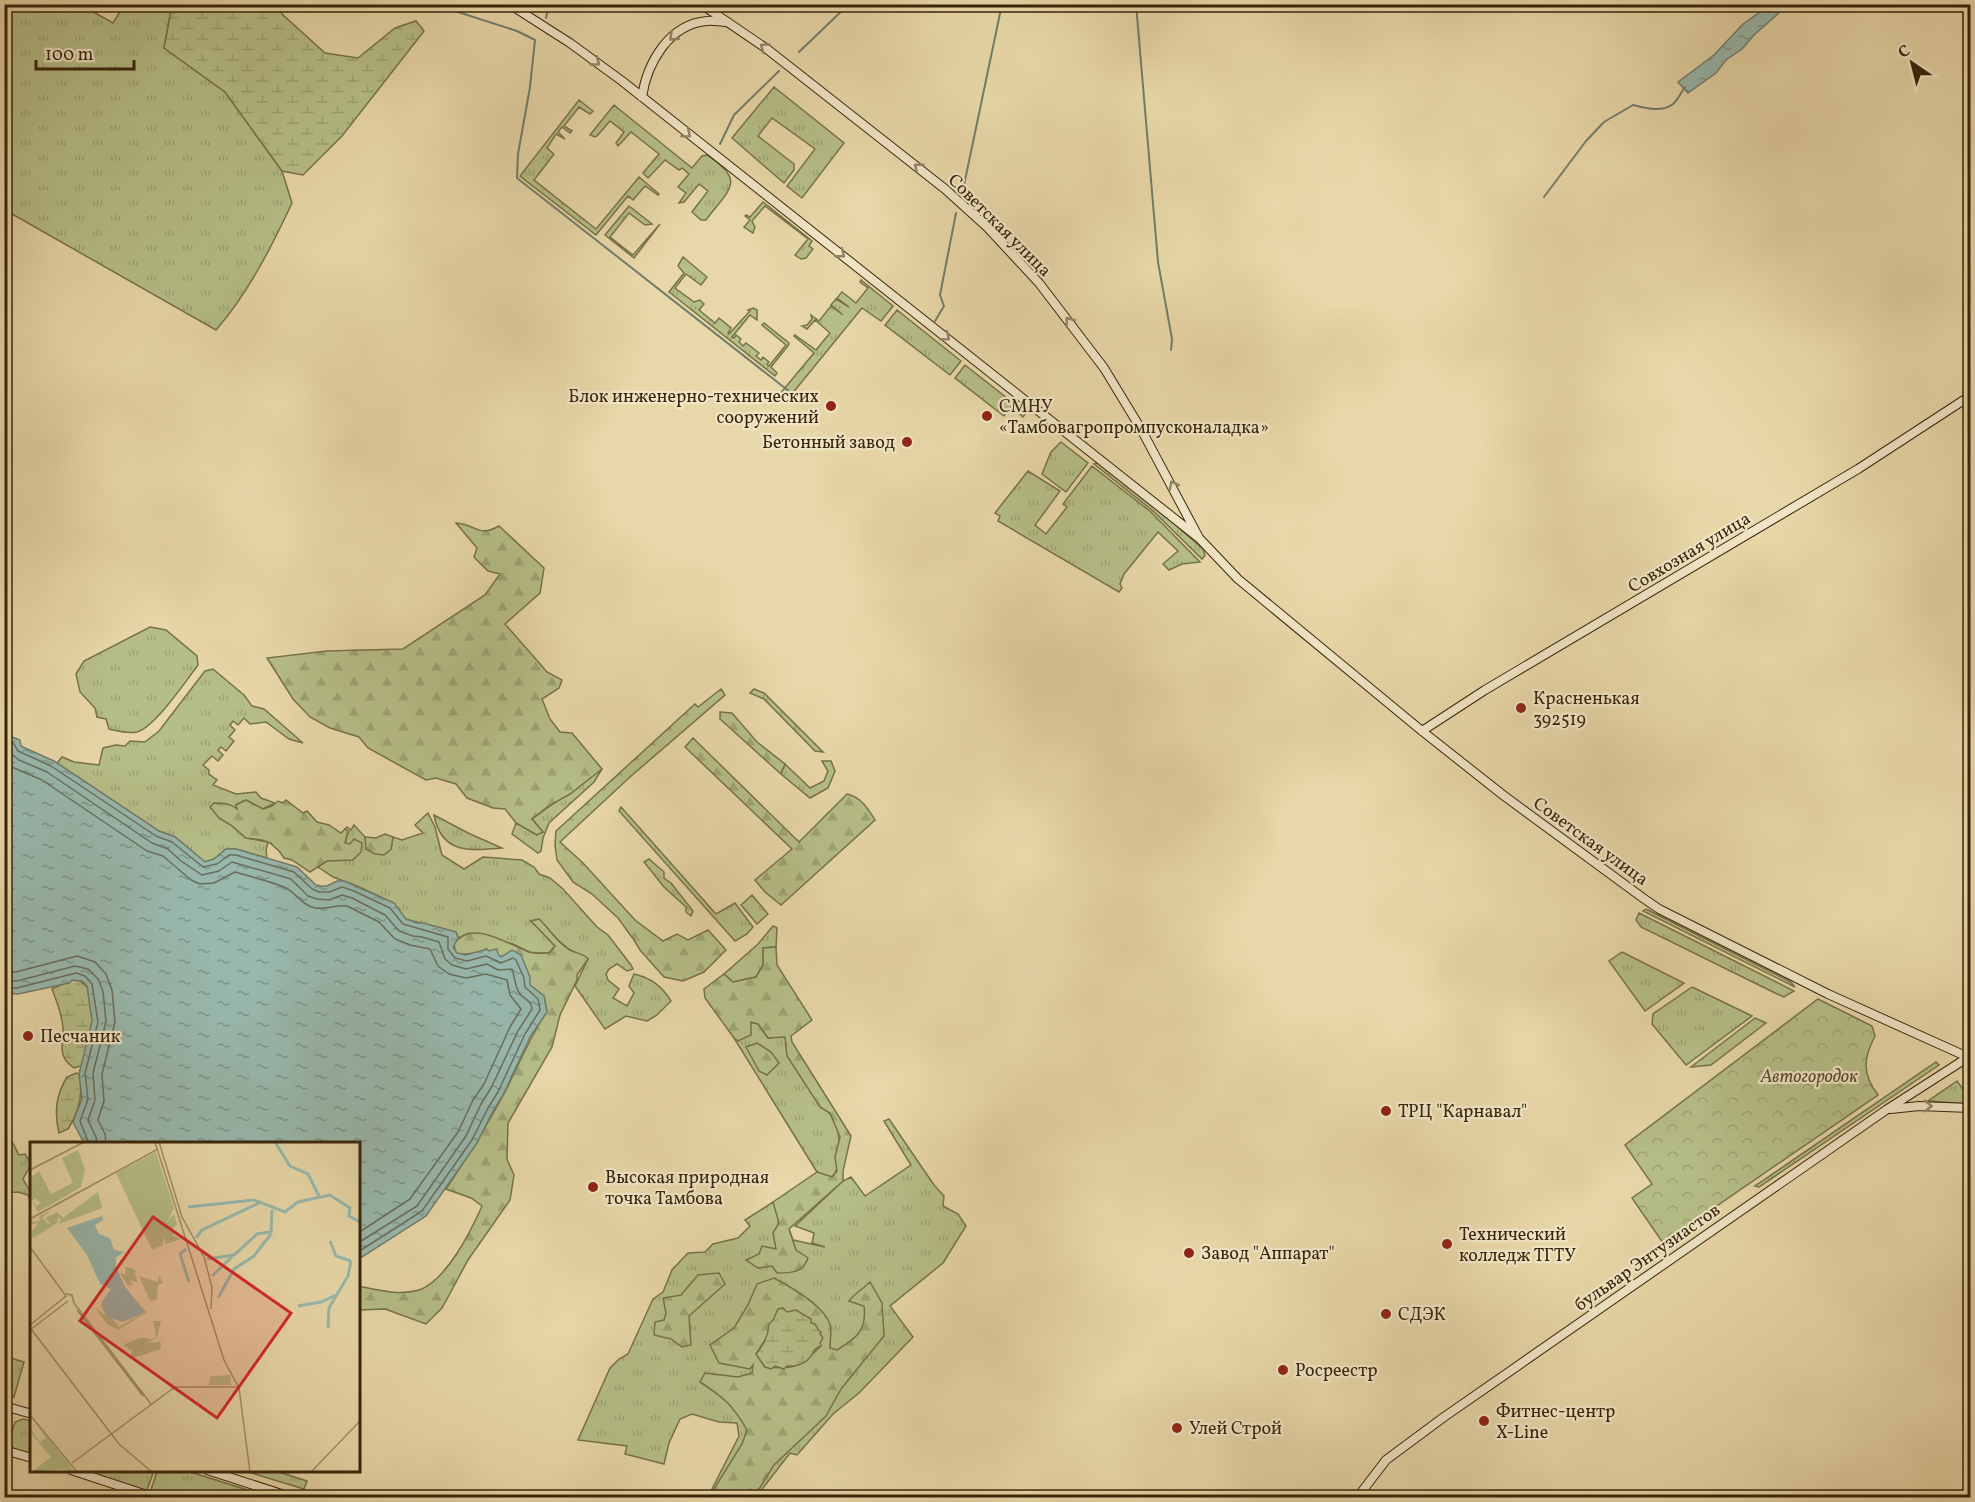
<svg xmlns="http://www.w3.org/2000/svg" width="1975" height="1502" font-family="Vollkorn,serif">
	<defs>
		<pattern id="grass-tufts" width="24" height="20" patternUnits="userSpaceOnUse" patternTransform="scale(1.5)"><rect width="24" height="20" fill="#b6be87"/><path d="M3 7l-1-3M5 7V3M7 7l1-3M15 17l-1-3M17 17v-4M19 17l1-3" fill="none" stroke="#9da373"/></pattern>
		<pattern id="forest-firs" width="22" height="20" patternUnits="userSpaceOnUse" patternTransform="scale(1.5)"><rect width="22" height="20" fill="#b6be87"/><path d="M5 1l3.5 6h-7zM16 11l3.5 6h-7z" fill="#9da373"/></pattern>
		<pattern id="wetland-marsh" width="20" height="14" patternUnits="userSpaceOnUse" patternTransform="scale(1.5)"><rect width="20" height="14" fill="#b6be87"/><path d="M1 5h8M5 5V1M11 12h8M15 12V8" fill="none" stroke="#9da373"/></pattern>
		<pattern id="park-crowns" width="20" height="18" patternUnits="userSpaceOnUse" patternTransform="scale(1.5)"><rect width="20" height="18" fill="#b6be87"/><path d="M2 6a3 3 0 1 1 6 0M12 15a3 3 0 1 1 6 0" fill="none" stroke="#9da373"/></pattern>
		<pattern id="water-ripples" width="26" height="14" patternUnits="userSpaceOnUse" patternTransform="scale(1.5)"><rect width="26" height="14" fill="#98b8ad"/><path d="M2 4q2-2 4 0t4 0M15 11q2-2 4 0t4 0" fill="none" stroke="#7d958b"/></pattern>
	</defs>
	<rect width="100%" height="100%" fill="#e8d7a8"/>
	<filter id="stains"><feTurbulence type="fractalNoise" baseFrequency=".00333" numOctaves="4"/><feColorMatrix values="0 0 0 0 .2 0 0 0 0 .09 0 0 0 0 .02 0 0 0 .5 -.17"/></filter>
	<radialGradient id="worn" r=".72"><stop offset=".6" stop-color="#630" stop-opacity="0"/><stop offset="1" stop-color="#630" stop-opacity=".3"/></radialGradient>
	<!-- grass -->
	<path fill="url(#grass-tufts)" stroke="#777248" stroke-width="1.5" d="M5,4l76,1 32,18 11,-18h48l-8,43 61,44 57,79 10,32c-21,45 -44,90 -76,127l-211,-120z
		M774,87l70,56 -42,55 -15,-12 28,-37 -43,-31 -14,18 36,28v6l-10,13 -52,-45z
		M579,100l14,11 -3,3 -11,-7 -15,19 8,5 -2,2 -8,-6 -4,5 7,7 -9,-5 -9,14 7,6 -20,26 62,49 43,-52 20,17 -1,1 -13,-9 -12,14 -5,-4 -32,39 -76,-59z
		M614,105l78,63 10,-12 5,-1c40,26 22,34 -1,65h-5l-9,-8 16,-21 -9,-7 -15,18 -5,1 7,-10 -8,-6 11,-13 -7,-6 -3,2 -14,-10 -17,18 -5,-5 16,-19 -28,-22 -13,14 -2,-3 8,-11 -14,-11 -13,15 -2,1 -5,-2z
		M763,202l49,39 -3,5 4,3 -7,9 -5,1 -6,-4 13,-16 -43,-33 -13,15 3,6 -2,6 -9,-6 6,-7 -5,-4 1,-1 4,2z
		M629,206l23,18 -7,1 -16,-12 -19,24 23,18 27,-31 -26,34 -29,-23z
		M683,257l24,20 -6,8 -15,-11 -11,14 19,14 6,-2 4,4 -5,6 16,13 4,-5 12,10 -3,5 1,1 21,-23 -2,-1 5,-2 4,2v10l-7,-5 -18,22 2,1 2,-3 5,4 -2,3 4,4 3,-3 13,10 -3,3 5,4 2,-3 6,5 -2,2 2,2 17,-21 -24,-20 2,-2 25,20 -1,3 -17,21 6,6 -2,3 -106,-84 15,-19 -6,-7z
		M861,280l32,26 -12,15 -19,-13 -75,92 -8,-5 35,-42 -20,-17 1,-1 21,15 14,-17 -15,-13 -8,9 -5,-3 5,-1 5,-6 -1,-4 8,6 12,-15 12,9 -12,-10 5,-6 13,8 -12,-9 5,-6 14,11 12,-15 -8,-6z
		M897,310l64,51 -11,14 -65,-50z
		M965,365l61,48 -3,4 -12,-10 -7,9 -49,-38z
		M1061,442l27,21 -22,29 -24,-18 9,-22z
		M1099,463l56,44 48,42 2,6 -3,4 -49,-48 -59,-47z
		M1092,466l59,46 49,50 -18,2 -13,6 -6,-6 15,-13 -20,-19 -34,42 -4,10 2,4 -3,4 -121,-71 2,-5 -5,-3 33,-42 32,20 -25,34 11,9 21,-27 -4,-3z
		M150,627l16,3 31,26 1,9c-12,16 -43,62 -61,67 -10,2 -19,-1 -28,-3l-3,-10 -9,-2 -2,-9 -15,-16 -4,-18 8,-13z
		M213,669l31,26 8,11 12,3 39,34 -14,-4 -23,-17 -16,2 -6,-6 -6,7 -5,-4 -3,4 5,5 -6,7 5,4 -8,10 -5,-4 -3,3 5,5 -5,6 -6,-5 -9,9 6,5v4l8,6 -4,5 23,9 20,-2 5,6 14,5 -12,6 -17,-9 -10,5 2,6 -19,7 12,7 15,13 22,4 -2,8 1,8 -31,-9h-10l-12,10 -9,3 -30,-25 -16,-6 -102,-68 5,-6 12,5 25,3 4,-17 13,-3 9,1 5,-5 15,1 14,-11 46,-60z
		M754,689l10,4 59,59 -8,-1 -51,-52 -14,-6z
		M822,761h9l4,10 -7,17 -18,10 -29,-24 4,-10 25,24 14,-7 4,-10z
		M602,769l-8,13 -45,41 -6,15 -2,13 -3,2 -26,-19 4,-11 21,12 6,-3 -11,-13z
		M621,807l95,107 19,-11 18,24 -6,7 -12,7 -116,-130z
		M428,813l7,14 7,28 22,14 19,-12 39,3 12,7 5,7 11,4 13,11 34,38 11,8 23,30 2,4 -6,2 -10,-7 -8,5 -3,5 2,6 11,9 -6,9 14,8 7,-13 -5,-7 5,-12c17,4 28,12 37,27l-14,14 -10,6 -21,-5 -21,13 -30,-43 13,-27 -18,-9 -12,-10 -19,-21 -8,2 24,25 -6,7h-18l-18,-9 -44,-11 -11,5 -2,-6 -51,-13 -11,-16 -37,-17 -24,-9 -15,-10 31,-23 -4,-1 3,-11 -3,-3 2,-2 4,3 3,-5 11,12 1,4 25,8 2,-12 9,3 21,-7 -8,-8z
		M434,815l34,18 34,15c-32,3 -61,6 -68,-33z
		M649,859l15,13v6l7,5 22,28 -2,5 -5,-4v-5l-22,-20 -20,-25z
		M752,895l16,19 -11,10 -16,-19z
		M1646,909l145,73 4,5 -152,-76z
		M1639,913l155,78 -10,6 -9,-4 -134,-66 -5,-7z
		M773,926l4,2 -1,19 -13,1v17l-7,12 -23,5 -9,-8 34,-30z
		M1622,952l62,31 -39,28 -36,-50z
		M1692,987l60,29 -66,49 -34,-41 1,-10z
		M1755,1018l11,5 -55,42 -20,2z
		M750,1022l8,2 10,14 17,-2 35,71c3,2 6,3 8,5 13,12 16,52 4,65l-15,-5 -83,-134 4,2z
		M1936,1062l3,3 -180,122 -4,-1z
		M4,1067l3,1 -1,62 13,25 6,-1 6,10 -8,15 8,14v10l-3,-8 -10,-3 -13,1z
		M1957,1081l13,18v5l-42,-3z
		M889,1119l45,66 10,11 -1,10 15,8 8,12 -23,37 -53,43 23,31 -54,56 -26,21 -36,41 -7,-2 -34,44h-48l31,-61 -2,-13 -18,-1 -27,-8 -12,5 -11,24 -5,21 -39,-10 2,-8 -49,-6 32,-72 9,-9 9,-5 25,-55 10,-7 9,-22 16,-17 17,-1 8,-8 25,-6 12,-12 -5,-6 28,-18 16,27 4,11 32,7 -13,-4 2,-10 -19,-7 48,-45 8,-4 14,19 46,-31 -27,-44z
		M23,1419l8,2v35l-16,-5 -6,-10 6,-19z
		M184,1470l86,27 -105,1 -15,-5 7,-22z
		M79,1471h75l-8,21z
		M245,1471h31l31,10 -3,8z"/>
	<!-- forest -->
	<path fill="url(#forest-firs)" stroke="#777248" stroke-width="1.5" fill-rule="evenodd" d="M456,523c20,1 22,15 43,3l45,42 -4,25 -35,31 42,48 15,8 -3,8 -17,11 8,20 10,13 12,1 30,36 -32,25 -23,13 -15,12 11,13 -6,3 -21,-12 -11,-14 -12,-1 -26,-10 -11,-14 -20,-6 -10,2 -58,-32 -9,-11 -29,-9 -20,-11 -17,-18 -26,-41 60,-7 76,-2 82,-54 15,-21 -12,-3 -14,-14 3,-9z
		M721,689l4,6 -95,82 -70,65 23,21 52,57 28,21 14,-7 11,6 20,-10 18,20 -22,22 -21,9 -19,-4 -24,-27 -6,-10 -16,-22 -26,-24 -19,-12 -16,-22 -2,-15 1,-14 139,-127 3,3z
		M720,712l12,1 25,29 28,22 -4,10 -61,-55z
		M693,738l106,104 48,-48c14,3 21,15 28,26l-94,85 -16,-13 -10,-12 37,-31 -107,-102z
		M246,800l17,9 9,-3 6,-5 5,2 3,-3 17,13 4,-2 10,11 12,3 12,8 4,-4 3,2 -3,12 5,1 4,-5 8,4 -1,9 -8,8 -26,1 -17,11 -18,-12 -8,-2 -5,-7 -9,-8 -8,-3 -16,-2 -15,-13 -12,-7 -9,-11 4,-4c10,0 16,0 23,6l-1,-4z
		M385,834l8,3 -2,12 -7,6 -9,-1 -9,-5 -1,-12 11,1z
		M539,919c10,9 19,25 31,31 7,4 13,3 18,9l-11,16v5l-17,35 -8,32 -44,76 -1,36 7,16 -4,25 -42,60 -26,48 -16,16 -41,-15 -26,1 -1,-24c20,4 42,10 61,4 27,-9 52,-59 63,-84l-11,-8 -25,-9c21,-31 40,-62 58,-95 15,-29 24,-54 43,-83l-3,-15 -14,-11 -23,-30 -6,2c-18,-14 -23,1 -45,-4l-2,-9c17,-26 55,1 75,8 6,2 13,1 20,1l6,-7 -24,-25z
		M776,947l1,18 35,55 -21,16 1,6 59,94 -8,35v10l-54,48 7,21 12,8c-5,15 -17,15 -31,15l-5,-7 -14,2 -12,-8 13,-6 3,-8 14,3 -3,-16 6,-10 -6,-21 44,-30 15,5 5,-6 -2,-14 5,-20 -10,-24 -10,-6 -33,-51 -2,-19 -17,1 -10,-14 -7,-2v13l-13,6 -4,-3 -29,-40 -1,-9 20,-15 9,8 23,-5 7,-12v-17z
		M757,1043l14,9 8,11 -12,12 -8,-4 -13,-24z
		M719,1273l6,11 -36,32 2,29 -9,2 -11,-8 -17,-4 1,-13 9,-2 2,-7 -3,-15 18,-3 17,-20z
		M774,1278c17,9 49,27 56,46 2,6 0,17 0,24l7,2c20,-12 30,-20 27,-44l-15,-5c6,-8 14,-12 21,-19l12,21 2,33 -43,53 -15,27 -52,49 -20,32h-45l33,-53 5,-14c-14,-25 -24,-33 -47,-48l5,-9 33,4 14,-4 1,-8 -3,4 -31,-6 -9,-18 24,-17 14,-23 9,-21zM820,1334v13c-21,20 -25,23 -55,20l-9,-13 12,-19z"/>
	<!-- wetland -->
	<path fill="url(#wetland-marsh)" stroke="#777248" stroke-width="1.5" d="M172,5h106l4,9 43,39 33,5 37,-30 21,-7 8,10 -82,105 -39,39 -21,-4 -57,-79 -61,-44z
		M74,979c16,2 22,25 21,39 -1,15 -8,32 -11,47l-10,3c-18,-12 -10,-24 -11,-40 -1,-14 -6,-26 -11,-39z
		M76,1073l3,1c5,21 0,38 -11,55l-9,4c-5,-21 -3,-38 8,-56z
		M783,1308l4,4 9,-2 15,9v4l4,1 4,7 2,1 -1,2 3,4 -3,5 1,3 -6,3c-5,12 -14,18 -28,17l-3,3 -9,-3 -4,3 -6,-2 -9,-13c8,-10 12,-17 13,-30l4,-4 5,-11z"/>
	<!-- park -->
	<path fill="url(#park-crowns)" stroke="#777248" stroke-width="1.5" d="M1818,999l54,27 3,10c-12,23 -13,38 3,59l-215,148 -31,-45 20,-14 -27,-39z
		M4,1356l20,6 -10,35 -9,-3z"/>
	<!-- water -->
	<path fill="url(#water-ripples)" stroke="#727d6c" stroke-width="1.5" d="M1770,5h18l-34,30 -12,14 -16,11 -10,13 -28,20 -10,-11 36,-27 29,-31z
		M4,734l16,6 1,6 4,2 29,13 105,70 16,6 30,25 9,-3 12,-10h10l61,18 19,18 5,1h6l10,-5h7l50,22 12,16 11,4h6l33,9 2,6 -5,9 4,6 9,2 21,-6 2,2 8,-2 1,5 3,3 11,-7 9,5 9,22v8l14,11 3,16 -17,25 -27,58 -10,16 -16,32 -51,73 -67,43 -1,-115 -274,-1 -11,-21 9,-23 -3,-25 13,-53 -5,-35 -5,-5 -10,-1 -3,3 -51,11 -13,-1z"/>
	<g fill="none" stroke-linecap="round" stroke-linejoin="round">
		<!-- shore -->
		<path stroke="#686e5c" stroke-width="1.5" d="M4,740l10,4 4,7 33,15 105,70 16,6 31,25 14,-3 12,-9h7l58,17 18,17 7,3h10l13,-5 12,4 36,17 13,16 45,13v12l7,9 12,3 19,-5 15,7 12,-5 3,2 8,18 1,9 13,12 2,11 -15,24 -27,58 -10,16 -16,32 -50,71 -64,41
			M4,748l15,12 28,12 105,71 16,6 13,12 21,14 17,-4 13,-9 59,17 17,17 9,3 12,1 13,-5 10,3 33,17 14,16 14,5 9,1 17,5 6,17 7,6 14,4 21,-5 11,6 14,-1c3,8 3,19 8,25 5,6 11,6 12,15l-14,22 -27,57 -10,16 -15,32 -49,70 -59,37
			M4,761l10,7 28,12 105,71 16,5 28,24 9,4 14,-1 21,-11c17,5 34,9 49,15 12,5 17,18 31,21 11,2 22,-4 32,-2l32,16 16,17 15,6 20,4 8,17 11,8 17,4 20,-4 21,6 3,15 11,14 -11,18 -26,57 -11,16 -15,32 -48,67 -52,34
			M4,972h12l61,-16 18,6 11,12 6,16 3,32 -13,52 2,27 -6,19 7,14 1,10
			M4,981h13l58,-15 13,3 10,10 5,12 3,31 -13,51 2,27 -7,20 8,17 1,7
			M4,988h13l59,-15 9,3 7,8 6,38 -13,51 3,26 -8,22 9,23"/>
		<!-- stream -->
		<path stroke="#727d6c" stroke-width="2" d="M1136,4l22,258 14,77 -1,11
			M436,5l81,26 18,9 -5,47 -12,67 -1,24 273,214
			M546,18l3,-14
			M799,52l50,-48
			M720,144l14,-29 45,-44
			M964,185l38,-181
			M1544,197l42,-56 18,-19 29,-17c12,3 29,8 40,-1 5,-4 8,-12 12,-17
			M935,321l9,-15 -4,-11 16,-82"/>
		<defs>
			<path id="secondary" d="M509,4l61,39 52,38 577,457 39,41 184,152 81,64 140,103 16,11 169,85 142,64
				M701,4l66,45 178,140 42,38 52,56 65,85 37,61 57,107
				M642,97c5,-34 27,-73 65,-76 6,-1 13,1 19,1
				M1422,731l63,-41 373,-221 112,-73
				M1891,1109l28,-3 51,2
				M4,1406l28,8
				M4,1450l28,8
				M71,1470l85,28
				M207,1470l87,28
				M1357,1498l29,-38 58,-43 442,-307 84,-54"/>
		</defs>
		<!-- secondary casing -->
		<use href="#secondary" stroke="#38250a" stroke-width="10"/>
		<!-- secondary -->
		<use href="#secondary" stroke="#f0e5c6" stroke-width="8"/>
	</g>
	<!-- one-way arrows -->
	<defs><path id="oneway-chevron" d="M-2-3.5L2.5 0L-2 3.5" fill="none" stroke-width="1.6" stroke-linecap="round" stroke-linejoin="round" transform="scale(1.5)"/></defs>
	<g stroke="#948568">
		<use href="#oneway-chevron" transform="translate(673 37) rotate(137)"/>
		<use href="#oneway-chevron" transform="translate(764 47) rotate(-145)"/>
		<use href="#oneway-chevron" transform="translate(596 62) rotate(36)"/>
		<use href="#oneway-chevron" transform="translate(687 134) rotate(39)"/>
		<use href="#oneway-chevron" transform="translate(918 167) rotate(-141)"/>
		<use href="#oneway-chevron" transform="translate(841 254) rotate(38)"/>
		<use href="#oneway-chevron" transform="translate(1069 321) rotate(-127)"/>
		<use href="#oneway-chevron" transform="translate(946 337) rotate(39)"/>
		<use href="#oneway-chevron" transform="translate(1173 485) rotate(-118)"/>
		<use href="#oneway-chevron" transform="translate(1928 1106)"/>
	</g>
	<!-- markers -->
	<g fill="#8f2418" stroke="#f0e5c6" stroke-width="2">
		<circle cx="831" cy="406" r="6"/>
		<circle cx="987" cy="416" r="6"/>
		<circle cx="907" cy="442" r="6"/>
		<circle cx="1521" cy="708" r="6"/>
		<circle cx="28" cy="1036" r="6"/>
		<circle cx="1386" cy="1111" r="6"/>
		<circle cx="593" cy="1187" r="6"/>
		<circle cx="1447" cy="1244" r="6"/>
		<circle cx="1189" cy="1253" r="6"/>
		<circle cx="1386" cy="1314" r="6"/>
		<circle cx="1283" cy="1370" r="6"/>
		<circle cx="1484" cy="1421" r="6"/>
		<circle cx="1177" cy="1428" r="6"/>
	</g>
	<g text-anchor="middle" stroke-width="4.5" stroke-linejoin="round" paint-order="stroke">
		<!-- street labels -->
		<g font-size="18" fill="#38250a" stroke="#f0e5c6">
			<text transform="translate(1000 225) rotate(45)" y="6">Советская улица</text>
			<text transform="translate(1689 552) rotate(-31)" y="6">Совхозная улица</text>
			<text transform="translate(1591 841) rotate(36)" y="6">Советская улица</text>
			<text transform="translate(1647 1257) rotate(-35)" y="6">бульвар Энтузиастов</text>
		</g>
		<!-- poi labels -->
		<g font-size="18" fill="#38250a" stroke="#f0e5c6" text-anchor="start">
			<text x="819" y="402" text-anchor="end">Блок инженерно-технических<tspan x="819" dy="21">сооружений</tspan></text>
			<text x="999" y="412">СМНУ<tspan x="999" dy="21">«Тамбовагропромпусконаладка»</tspan></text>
			<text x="895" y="448" text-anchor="end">Бетонный завод</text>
			<text x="1533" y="704">Красненькая<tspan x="1533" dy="21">392519</tspan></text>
			<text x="40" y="1042">Песчаник</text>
			<text x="1398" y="1117">ТРЦ "Карнавал"</text>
			<text x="605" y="1183">Высокая природная<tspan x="605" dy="21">точка Тамбова</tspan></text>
			<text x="1459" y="1240">Технический<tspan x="1459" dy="21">колледж ТГТУ</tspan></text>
			<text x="1201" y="1259">Завод "Аппарат"</text>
			<text x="1398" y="1320">СДЭК</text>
			<text x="1295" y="1376">Росреестр</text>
			<text x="1496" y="1417">Фитнес-центр<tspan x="1496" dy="21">X-Line</tspan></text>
			<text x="1189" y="1434">Улей Строй</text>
		</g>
		<!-- park labels -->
		<g font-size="18" font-style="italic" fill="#584b29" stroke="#f0e5c6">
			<text x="1809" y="1082">Автогородок</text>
		</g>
	</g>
	<!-- overview -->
	<g transform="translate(30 1142)">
		<rect width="330" height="330" fill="#e8d7a8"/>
		<path d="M48,8l7,19 -4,18 -43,25 -5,-10 4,4 4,-3 -6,-5 -3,3 -2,-5v-18l9,-7 12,23 22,-11 -11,-25zM126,10l18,56 -8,16 -3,21 -11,5 -36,-77zM68,50l4,16 -43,16 2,-5 -2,-2 -2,6 -24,15 -2,-5 7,-10 -7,2 -1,-3 10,-1 -1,-5 12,-6 -9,8 7,6 11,-8 -10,7 -5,-5 12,-6 6,6zM95,125l9,2 4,14 -8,-3 3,6 -5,-2 2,5 -10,-16 6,2zM110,196h8v4l1,1 10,-1 1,-4 1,11 -32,10 6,-7 -12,-7z" fill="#b6be87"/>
		<path d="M129,133l4,8 -5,2 -1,15 -7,1 -11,-25 19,6zM73,156l1,11 15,18 23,-13 -3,-9 8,7 -29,18 -11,-6 -12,-17 11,9 -5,-10zM123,179h8l-4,16 -10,7h-2v8l6,-3 -2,4 -20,6 5,-12 22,-10z" fill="#b6be87"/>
		<path d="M144,72l3,11 -4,3v8l8,3 -15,5 -4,-16z" fill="#b6be87"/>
		<path d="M201,233v10h-23l3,-9zM5,281l33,40 5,9 -10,-3 -31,3 19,-15 -21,-25v-4l10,14 6,-4z" fill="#b6be87"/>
		<path d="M72,74l1,4 -8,5 4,9 11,4 4,12 11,2 -9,5v9l9,21 18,22 -1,5 -19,8 -16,-5 -5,-15 9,-13 -11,-5 -13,-29 -20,-27z" fill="#98b8ad"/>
		<path fill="none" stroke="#98b8ad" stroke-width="3" d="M245,0l15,24 18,8 11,22M158,65l66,-7 31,12 13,-10 32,-7 20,13 -1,8 11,6M166,96l6,-8 57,-27M300,99l6,15 15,5M156,107l-6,5 9,28M177,117l27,-4 23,-21 14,-2 1,-22M182,134l20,-19M188,156l16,-29 20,-13 17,-22M268,164l23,-4 17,-8M298,186l1,-20 19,-32 3,-15"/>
		<path fill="none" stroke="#a29069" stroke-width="1.5" d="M125,0l69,218 15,28 11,84M129,0l23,75 22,40 8,30 -1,22M0,28l54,-28M0,77l128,-70M0,105l36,49 -36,29M36,152l6,1 2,8 77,101M47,168l66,86M1,187l88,115 33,28M0,188l38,-29M0,273l47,57M42,321l103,-76h64M281,330l49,-51"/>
		<path fill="#d62828" fill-opacity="0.15" stroke="#d62828" stroke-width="3" d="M123,75l138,96 -74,105 -137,-97z"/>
		<rect width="330" height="330" fill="none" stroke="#38250a" stroke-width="3"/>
	</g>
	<!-- margin -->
	<rect width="1975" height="1502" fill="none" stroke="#e8d7a8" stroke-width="24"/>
	<rect x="6" y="6" width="1963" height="1490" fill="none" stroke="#38250a" stroke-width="3"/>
	<rect x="12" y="12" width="1951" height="1478" fill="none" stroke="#38250a" stroke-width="1.5"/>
	<!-- north arrow -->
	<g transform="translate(1912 63) rotate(325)" stroke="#f0e5c6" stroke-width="4.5" paint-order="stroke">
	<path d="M0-4.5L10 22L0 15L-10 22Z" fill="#38250a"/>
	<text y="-9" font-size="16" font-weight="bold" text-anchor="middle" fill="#38250a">С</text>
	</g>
	<!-- scale -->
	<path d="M36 60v9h98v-9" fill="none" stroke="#38250a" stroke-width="3"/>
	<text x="45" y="60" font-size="18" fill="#38250a" stroke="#f0e5c6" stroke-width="4.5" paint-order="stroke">100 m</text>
	<rect width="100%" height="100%" filter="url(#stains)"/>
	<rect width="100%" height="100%" fill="url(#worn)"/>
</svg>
